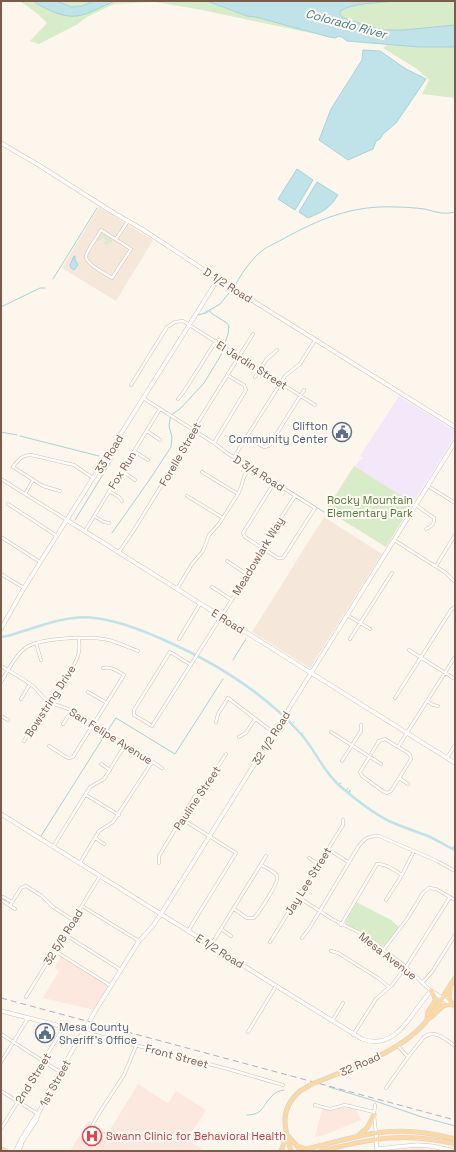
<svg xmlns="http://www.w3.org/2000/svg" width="456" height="1152" font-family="'Space Grotesk',sans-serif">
	<rect width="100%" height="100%" fill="#fdf6ec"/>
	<!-- residential -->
	<path fill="#f5e8da" d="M99,207l54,33 -37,61 -54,-33z
		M324,517l58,37 -72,114 -58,-36z"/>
	<!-- commercial -->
	<path fill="#fde8e0" d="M61,956l48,31 -14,23 -52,-12 16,-27 -5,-3z
		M138,1084l30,19 8,-12 30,19 -18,28 6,6 9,5 -7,2h-126l18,-30 20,12z
		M343,1106l15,4 -1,2 4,8 -37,15 -9,2 7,-28 11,1z
		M412,1148h10l17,3h-55z"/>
	<!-- education -->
	<path fill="#f3e8fa" d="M399,396l56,35v5l-42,67 -58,-36 5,-8 1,1 2,-2 -3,-2z"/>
	<!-- green -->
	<path fill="#d8ecc9" d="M20,1h187l40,15 9,1 28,7 31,10 -113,-24 -47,-8 -41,2 -27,13 -9,7 -39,20 -9,-3 17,-18 -9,-9z
		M394,1h61v24l-52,5h-21l-39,-12 -3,-4v-3c12,-8 39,-8 54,-10z
		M389,44l30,3h36v51l-33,-4 7,-14 -12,-11 -34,-21z
		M102,233l8,6 3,1 -2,4 -3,-2v3l-4,-1v-2l3,-1 -5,-4 -3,4 -2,-1z
		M354,466l59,37 -27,44 -60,-37z
		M356,902l35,18 8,7 -15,20 -15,-11 -23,-12 -1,-1z"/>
	<!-- water -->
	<path fill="#bfe3e8" stroke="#a5d3da" d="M33,1h24l14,6 11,-1 12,-5h21c-13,5 -25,13 -38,15 -14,2 -32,-7 -44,-15z
		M207,1h187c-15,2 -42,2 -54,10v3l3,4 39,12h21l52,-5v22h-36l-72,-6 -5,-4 -4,-1 -2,2 -7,-1 -73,-20 -9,-1z
		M363,50l17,1 26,18 20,10 -30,44 -13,11 -3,5 -4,2 -3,8 -25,11 -29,-20 12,-31 31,-49z
		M297,169l16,11 -18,30 -17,-11z
		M317,182l21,13c-9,14 -14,16 -30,23l-9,-6z
		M74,256h1v3l3,6 -4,5 -3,-2 -1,-3z"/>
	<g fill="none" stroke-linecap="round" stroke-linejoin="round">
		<!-- stream -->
		<path stroke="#a5d3da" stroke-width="1" d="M53,279l44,-71
			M234,287c6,-11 14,-23 23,-32 8,-8 17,-11 26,-16 36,-20 70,-34 112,-32 10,0 21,1 30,2 11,3 19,6 30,3
			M1,307l39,-19h5
			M198,315l7,-2
			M1,432l16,3
			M20,436l79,20
			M270,478l54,34
			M75,520l38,-62
			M112,533l38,-54 21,-32 1,-10 -3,-11 1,-7 1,-4 9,-6 24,-26 17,-28 7,-21 1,-8 -2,-3 -16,-10 -1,-3 10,-6 9,-11
			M233,660l13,-21
			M292,724l2,-2
			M108,730l8,-12 59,36 48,-75
			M301,734l2,-1
			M338,785l3,-2
			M346,791l2,-3
			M348,793l2,-3
			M349,793l1,-2
			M41,836l64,-101
			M452,849l2,-3
			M329,1087l46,14 47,16 33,9
			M247,1115c17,0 15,-10 25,-19 3,-4 7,-5 12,-6"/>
		<!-- canal -->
		<path stroke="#bfe3e8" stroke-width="2.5" d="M205,313l5,-3
			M1,637c9,-1 18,-5 26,-7 21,-7 46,-15 68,-12 24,3 47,12 69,22 50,22 99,52 136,93 15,16 23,39 40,53 15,13 31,26 49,35 13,6 26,10 39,15 9,4 18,10 27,14"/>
		<defs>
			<path id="street" d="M101,230l30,19 -19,29c-6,-4 -27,-14 -26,-22 1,-6 12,-20 15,-26z
				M116,239l12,-18
				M255,377l11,-17 11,-10
				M131,385l36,-58 8,-5 8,-1 132,84
				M143,398l71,45 13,10 88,55 -32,50h-5l-33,-21 -2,-4 31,-50
				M178,399l5,-6 33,-52
				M147,431l13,9
				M246,437l18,10 5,-1 35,-56
				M214,443l32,-53 -2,-5 -17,-10
				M134,451l14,9
				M234,457l51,-81 15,-12 15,-24
				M122,471l13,9
				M202,472l36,22
				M1,479l66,41
				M428,486l27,17
				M60,491l-17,-5 -30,-19c5,-7 9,-12 18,-12l43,10 19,13
				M109,491l10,6 3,4
				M25,494l8,-14
				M187,496l36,22
				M8,504l49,32
				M416,505l18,13c1,6 -3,9 -8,11
				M94,516l10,6 5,1
				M85,531l75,-122
				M1,537l39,25
				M394,540l52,33 9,9
				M119,552l15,-22 45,-73 6,-14 68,-109
				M227,561l21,14
				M436,566l19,-31
				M1,574l23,14
				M212,587l20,13
				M177,589l15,-25 11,-13 6,-16 10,-11 19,-30 3,-7 3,-10 6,-10
				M347,615l23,14
				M179,639l21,-35
				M350,639l42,-66
				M36,643l5,17
				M409,650l46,29
				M191,665l-21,-13 -36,58v5l18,11 105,-166 5,-13 33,-51
				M1,666c11,7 24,13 34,22 4,4 7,9 13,13 8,5 17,6 25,10 30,18 59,38 89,57
				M1,682c6,-10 14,-26 23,-33 14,-12 66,-13 85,-9 10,3 19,7 29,11
				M88,692l19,11
				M395,698l56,-88 4,-3
				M21,699l9,-15
				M427,701l6,4 5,1
				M1,716l7,4
				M216,722l2,-8 10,-16 46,35
				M63,724l9,-14
				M331,732l50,32
				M239,737l7,-4 9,-14
				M385,739l23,14 2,2 1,4 -20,32 -4,2 -3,-1 -22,-16 -2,-4 19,-31z
				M24,741l30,-49c8,-9 24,-29 25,-41 1,-4 0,-9 0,-13
				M49,746l17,11 3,1 4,-1 51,-82c-6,-4 -13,-9 -21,-7
				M398,747l57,-90
				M447,758l8,-13
				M342,761l19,-30v-6
				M101,764l9,6
				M399,778l9,6
				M86,795l33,20
				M182,819l54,34 -48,78
				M95,838l9,6
				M53,847l37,-60 14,-8 21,-34
				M328,849l20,13
				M309,858l9,6
				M80,863l19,-32 14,-9 39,-60
				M159,863v-7l36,-60 5,-6 7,-6 19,-30
				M3,897l9,5
				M298,897l34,22 28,14 11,7 35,27 25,24
				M1,900l14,9
				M386,900l16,-25 12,-24
				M11,904l10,-16 2,-1 3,-1 16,10 11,11 20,13
				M82,906l57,35
				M234,909l13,9h7c5,-6 26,-36 23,-42 -2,-5 -11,-8 -16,-11
				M341,925l36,-61c8,-1 18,6 25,11
				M221,929l10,7
				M64,934l57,36
				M302,938l7,-9 49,-82c7,-9 10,-11 21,-11l58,25 18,10
				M270,942l73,-117v-5
				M211,945l55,-89
				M384,949l23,-30 16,-26 6,-5 7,1 19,11
				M55,951l56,35
				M331,951l7,2 40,25 11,9
				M422,983l10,-11 23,-37
				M26,997l74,-121
				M332,1021l11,-18
				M84,1032l144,37 55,16
				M248,1032l28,-46
				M1,1034l59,38
				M353,1035l23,-36 16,-14 16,-21 42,-67
				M398,1046l10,11
				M1,1062l12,-19 15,-25
				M386,1088l22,-31 16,-20c11,-8 21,2 31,9
				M1,1091l37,23
				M315,1105l15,4 15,-4 29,7
				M375,1105l-1,10 2,18
				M92,1126l6,-11 26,-40 12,-29
				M1,1129l63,-102"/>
			<path id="secondary" d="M1,143l36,21 77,49 28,16 76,50 237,148
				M67,520l388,243
				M1,629l23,-41 194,-309
				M1,814l251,157 110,68c36,13 50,-29 69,-48l22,14
				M1,1011l83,21
				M376,1133l1,17
				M377,1149l40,-4 14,1 24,5
				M16,1151c5,-15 15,-26 23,-39 5,-8 7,-16 11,-23l47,-81 42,-67 13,-14 9,-13 294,-472
				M19,1151l3,-9 14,-22 2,-5"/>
			<path id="primary" d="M450,987l-1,12 4,6
				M430,1018c9,-6 11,-16 24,-13
				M427,1019c0,0 1,-6 1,-7 4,-9 12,-10 3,-21
				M332,1076c33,-14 67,-25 92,-52 12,-14 21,-31 31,-46
				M359,1135l8,-7 7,-13
				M288,1136l9,10 9,3
				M1,1149l5,2
				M281,1151l2,-5 3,-10
				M291,1151c-7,-24 -12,-42 9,-60
				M298,1151c26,-6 52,-14 78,-18 27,-4 53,-1 79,6
				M321,1151c49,-12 83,-20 134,-7"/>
		</defs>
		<!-- street casing -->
		<use href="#street" stroke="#d1beb0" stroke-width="3.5"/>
		<!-- secondary casing -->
		<use href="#secondary" stroke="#d6c0b0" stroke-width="4.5"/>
		<!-- primary casing -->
		<use href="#primary" stroke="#dad1cd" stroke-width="5"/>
		<!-- street -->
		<use href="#street" stroke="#fff" stroke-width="2.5"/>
		<!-- secondary -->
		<use href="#secondary" stroke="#fff" stroke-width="3.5"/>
		<!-- primary -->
		<use href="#primary" stroke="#fbd9a5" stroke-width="4"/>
		<!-- rail -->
		<path stroke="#b9a8c9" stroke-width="1" stroke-dasharray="6 4" stroke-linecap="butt" d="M1,998l454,122"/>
		<defs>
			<path id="primary-bridge" d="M300,1091l12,-7 20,-8"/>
		</defs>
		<!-- primary-bridge casing -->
		<use href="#primary-bridge" stroke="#dad1cd" stroke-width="5" stroke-linecap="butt"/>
		<!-- primary-bridge -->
		<use href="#primary-bridge" stroke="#fbd9a5" stroke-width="4"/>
	</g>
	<!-- icons -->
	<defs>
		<symbol id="civic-ring" viewBox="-11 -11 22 22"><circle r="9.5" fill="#fffaf3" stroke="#5c6f8a" stroke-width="1.5"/><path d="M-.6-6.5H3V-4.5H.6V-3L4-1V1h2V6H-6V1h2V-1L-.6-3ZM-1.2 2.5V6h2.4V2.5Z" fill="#5c6f8a"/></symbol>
		<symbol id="hospital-ring" viewBox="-11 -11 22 22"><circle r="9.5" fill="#fffaf3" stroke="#e0444e" stroke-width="1.5"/><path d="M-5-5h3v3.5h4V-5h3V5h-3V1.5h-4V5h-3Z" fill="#e0444e"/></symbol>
	</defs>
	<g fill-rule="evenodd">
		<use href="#civic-ring" x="331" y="421" width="22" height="22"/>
		<use href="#civic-ring" x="34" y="1022" width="22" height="22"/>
		<use href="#hospital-ring" x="81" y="1125" width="22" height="22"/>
	</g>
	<g text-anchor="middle" stroke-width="4" stroke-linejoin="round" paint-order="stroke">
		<!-- street labels -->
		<g font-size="11" fill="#7a5c4d" stroke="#fffaf3">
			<text transform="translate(228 285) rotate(32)" y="4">D 1/2 Road</text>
			<text transform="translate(252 365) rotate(32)" y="4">El Jardin Street</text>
			<text transform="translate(109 454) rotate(-58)" y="4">33 Road</text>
			<text transform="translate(180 454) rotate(-60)" y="4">Forelle Street</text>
			<text transform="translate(122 470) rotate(-58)" y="4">Fox Run</text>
			<text transform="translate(259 473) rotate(32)" y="4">D 3/4 Road</text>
			<text transform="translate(258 556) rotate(-59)" y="4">Meadowlark Way</text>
			<text transform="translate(228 621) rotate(32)" y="4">E Road</text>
			<text transform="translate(50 701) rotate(-57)" y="4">Bowstring Drive</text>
			<text transform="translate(111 736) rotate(32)" y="4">San Felipe Avenue</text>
			<text transform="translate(271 738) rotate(-58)" y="4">32 1/2 Road</text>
			<text transform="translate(197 798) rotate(-56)" y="4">Pauline Street</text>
			<text transform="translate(308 881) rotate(-58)" y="4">Jay Lee Street</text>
			<text transform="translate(63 937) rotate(-58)" y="4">32 5/8 Road</text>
			<text transform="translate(220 951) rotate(32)" y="4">E 1/2 Road</text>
			<text transform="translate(388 956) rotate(38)" y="4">Mesa Avenue</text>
			<text transform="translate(177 1056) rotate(15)" y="4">Front Street</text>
			<text transform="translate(360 1064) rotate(-24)" y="4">32 Road</text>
			<text transform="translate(33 1078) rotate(-58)" y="4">2nd Street</text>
			<text transform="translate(55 1083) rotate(-61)" y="4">1st Street</text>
		</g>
		<!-- service labels -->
		<g font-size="11" fill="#4e5e75" stroke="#fffaf3" text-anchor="end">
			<text x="328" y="430">Clifton<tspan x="328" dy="13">Community Center</tspan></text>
			<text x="59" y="1031" text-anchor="start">Mesa County<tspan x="59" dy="13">Sheriff's Office</tspan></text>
		</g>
		<!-- park labels -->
		<g font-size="11" fill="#537a41" stroke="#fffaf3">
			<text x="370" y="504">Rocky Mountain<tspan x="370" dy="13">Elementary Park</tspan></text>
		</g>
		<!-- health labels -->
		<g font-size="11" fill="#be3a42" stroke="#fffaf3" text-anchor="start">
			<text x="106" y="1140">Swann Clinic for Behavioral Health</text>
		</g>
		<!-- water labels -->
		<g font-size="12" font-style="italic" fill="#437c86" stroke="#fffaf3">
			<text transform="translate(346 24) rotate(15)" y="4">Colorado River</text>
		</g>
	</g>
	<!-- border -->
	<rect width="456" height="1152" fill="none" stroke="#7a5c4d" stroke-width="4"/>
</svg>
